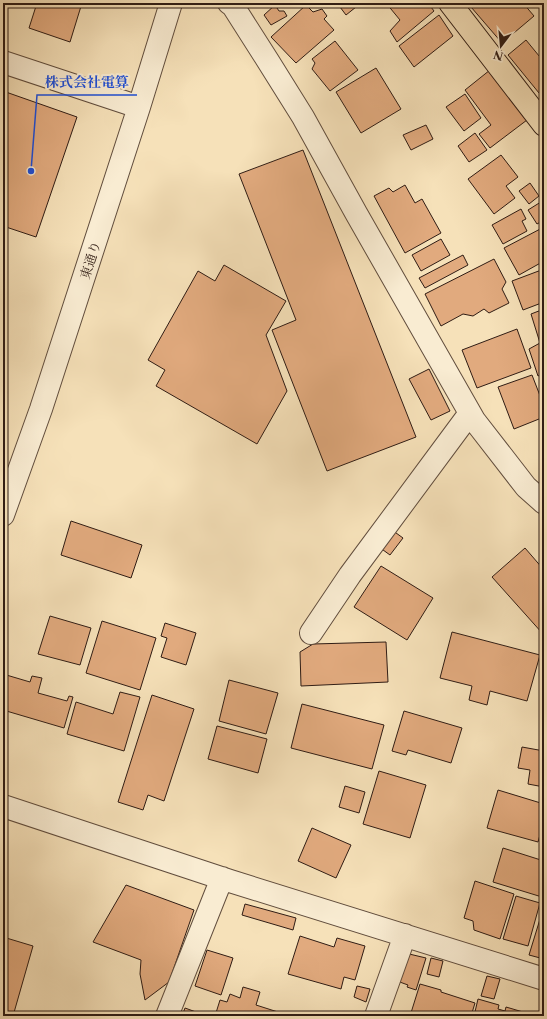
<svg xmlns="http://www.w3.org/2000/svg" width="547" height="1019" font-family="'Libre Caslon Text','Noto Serif JP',serif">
	<rect width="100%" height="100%" fill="#f6e1b9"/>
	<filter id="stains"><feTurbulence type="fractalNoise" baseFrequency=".005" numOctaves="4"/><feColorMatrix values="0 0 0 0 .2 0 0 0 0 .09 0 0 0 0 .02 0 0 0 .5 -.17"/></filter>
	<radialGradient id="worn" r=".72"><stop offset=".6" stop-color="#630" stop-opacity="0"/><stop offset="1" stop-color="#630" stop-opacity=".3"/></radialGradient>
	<!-- building -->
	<path fill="#e1aa7e" stroke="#2f1c14" d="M37,3h45l-12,39 -41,-14z
		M337,3h24l-15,12z
		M386,3h42l6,8 -37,31 -7,-11 10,-11z
		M475,3h48l11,13 -32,27 -31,-36z
		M275,5l4,6h5l3,5 -16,9 -7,-10z
		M306,5l7,7 9,-3 5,7 -3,3 10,11 -38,33 -25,-26z
		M439,15l14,21 -39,31 -15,-21z
		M526,40l18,22v27l-5,4 -31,-38z
		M335,41l23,29 -28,21 -18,-22 3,-6 -3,-4z
		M376,68l25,41 -40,24 -25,-41z
		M490,70l37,50 -37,28 -11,-14 12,-9 -26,-35z
		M3,91l74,26 -41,120 -33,-11z
		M465,94l16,24 -17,13 -18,-24z
		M426,125l7,14 -22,11 -8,-15z
		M475,133l12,17 -18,12 -11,-16z
		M303,150l113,287 -89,34 -55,-141 24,-10 -57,-146z
		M501,155l17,22 -12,9 9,12 -21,16 -26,-35z
		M530,183l9,13 -10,8 -10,-13z
		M405,185l10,18 7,-4 19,34 -36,20 -31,-57 15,-8 4,4z
		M544,200v20l-7,4 -9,-14z
		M521,209l5,10 -4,2 5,10 -24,13 -11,-19z
		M544,227v23l-1,1 1,3v7l-25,14 -15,-27z
		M441,239l9,16 -29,16 -9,-16z
		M463,255l5,10 -43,23 -6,-10z
		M494,259l12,23 -4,7 7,14 -20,10 -5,-4 -11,7 -10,-2 -22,12 -16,-32z
		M224,265l62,36 -20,34 21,56 -30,53 -101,-58 9,-16 -17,-10 50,-89 17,10z
		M544,269v33l-21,8 -11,-29z
		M544,309v64l-6,3 -9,-27 11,-6 -9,-29z
		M517,329l14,39 -54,20 -15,-38z
		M429,369l21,42 -19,9 -22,-41z
		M532,375l12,31v11l-30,12 -16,-42z
		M71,521l71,24 -11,33 -70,-23z
		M392,530l11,8 -13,17 -11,-8z
		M525,548l19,22v63l-1,1 -51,-57z
		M381,566l52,32 -26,42 -53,-33z
		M50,616l41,12 -11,37 -42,-11z
		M102,621l54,17 -16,52 -54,-17z
		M165,623l31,10 -10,32 -25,-8 6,-19 -6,-2z
		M452,632l88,23 -13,46 -37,-10 -3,14 -18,-5 3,-14 -32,-8z
		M386,642l2,40 -87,4 -1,-34 13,-8z
		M3,674l27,8 2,-6 10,2 -4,15 29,8 2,-5 4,1 -9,31 -61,-18z
		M229,680l49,13 -12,41 -47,-13z
		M120,692l20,5 -16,54 -57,-17 9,-32 37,12z
		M152,695l42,14 -30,92 -16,-6 -5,15 -25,-8z
		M302,704l82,21 -12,44 -81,-21z
		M404,711l58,17 -11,35 -43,-13 -2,5 -14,-4z
		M217,726l50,13 -9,34 -50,-14z
		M522,747l22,4v36l-16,-3 2,-14 -12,-2z
		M379,771l47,14 -16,53 -47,-14z
		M345,786l20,6 -6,21 -20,-6z
		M498,790l46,14v16l-6,22 -51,-14z
		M312,828l39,17 -15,33 -38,-17z
		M503,848l41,13v31l-2,5 -49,-15z
		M475,881l39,13 -14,45 -26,-9 -1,-9 -9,-3z
		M126,885l68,25 -25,72 -24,18 -5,-26 1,-14 -48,-18z
		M516,896l24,7 -12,43 -25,-7z
		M245,904l51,14 -3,12 -51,-15z
		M544,906v53l-15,-4z
		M300,936l34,11 3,-9 28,8 -10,34 -11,-3 -3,12 -53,-15z
		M3,937l30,9 -20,70h-10z
		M207,950l26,8 -12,37 -26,-9z
		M405,953l21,5 -10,32 -9,-3 1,-2 -11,-4z
		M431,958l12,3 -4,16 -12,-3z
		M487,976l13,3 -6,20 -13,-3z
		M420,984l21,6v2l34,11 -4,13h-61z
		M357,986l13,3 -4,13 -12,-5z
		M243,987l17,5 -4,13 25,8 -1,3h-65l5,-16 7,2 3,-8 10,4z
		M478,999l21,6 -1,4 7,2 1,-4 17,5 -2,4h-47z
		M185,1008l22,8h-25z"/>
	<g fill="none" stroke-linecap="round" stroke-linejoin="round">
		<defs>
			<path id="minor" d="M229,3l4,3 35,55 35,56 53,96 118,207 52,67 18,16
				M3,62l136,45
				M3,515l38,-106 98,-302 32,-104
				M311,633l39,-58 120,-162
				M3,806l227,75 314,98
				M167,1016l55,-138
				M376,1016l29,-81"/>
			<path id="major" d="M450,3l94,122"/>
		</defs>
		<!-- minor casing -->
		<use href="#minor" stroke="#614d3d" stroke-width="24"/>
		<!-- major casing -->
		<use href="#major" stroke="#2f1c14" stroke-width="24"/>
		<!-- minor -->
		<use href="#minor" stroke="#f9ecd2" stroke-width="22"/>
		<!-- major -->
		<use href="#major" stroke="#f6e1b9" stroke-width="22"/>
	</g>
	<g text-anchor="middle" stroke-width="4" stroke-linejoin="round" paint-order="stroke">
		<!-- street labels -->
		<g font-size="13" fill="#2f1c14" stroke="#f9ecd2">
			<text transform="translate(90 260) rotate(-72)" y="5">東通り</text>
		</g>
	</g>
	<!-- callouts -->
	<path fill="none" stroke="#1d4ed8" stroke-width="1.5" d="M31 171L37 95H137"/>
	<circle fill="#1d4ed8" stroke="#f9ecd2" stroke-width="1.5" cx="31" cy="171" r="4"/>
	<g font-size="14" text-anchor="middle" font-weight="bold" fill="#1d4ed8" stroke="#f9ecd2" stroke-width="4" stroke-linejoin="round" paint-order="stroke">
		<text x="87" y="87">株式会社電算</text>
	</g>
	<!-- margin -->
	<rect width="547" height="1019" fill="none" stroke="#f6e1b9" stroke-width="16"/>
	<rect x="4" y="4" width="539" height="1011" fill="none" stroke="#2f1c14" stroke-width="2"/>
	<rect x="8" y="8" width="531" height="1003" fill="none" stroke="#2f1c14"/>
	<!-- north arrow -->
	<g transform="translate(501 46) rotate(196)" stroke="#f9ecd2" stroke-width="3" paint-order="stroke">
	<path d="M0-3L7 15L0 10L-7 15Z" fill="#2f1c14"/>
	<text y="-6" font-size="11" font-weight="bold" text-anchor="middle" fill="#2f1c14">N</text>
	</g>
	<rect width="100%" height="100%" filter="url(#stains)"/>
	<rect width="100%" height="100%" fill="url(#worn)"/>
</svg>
